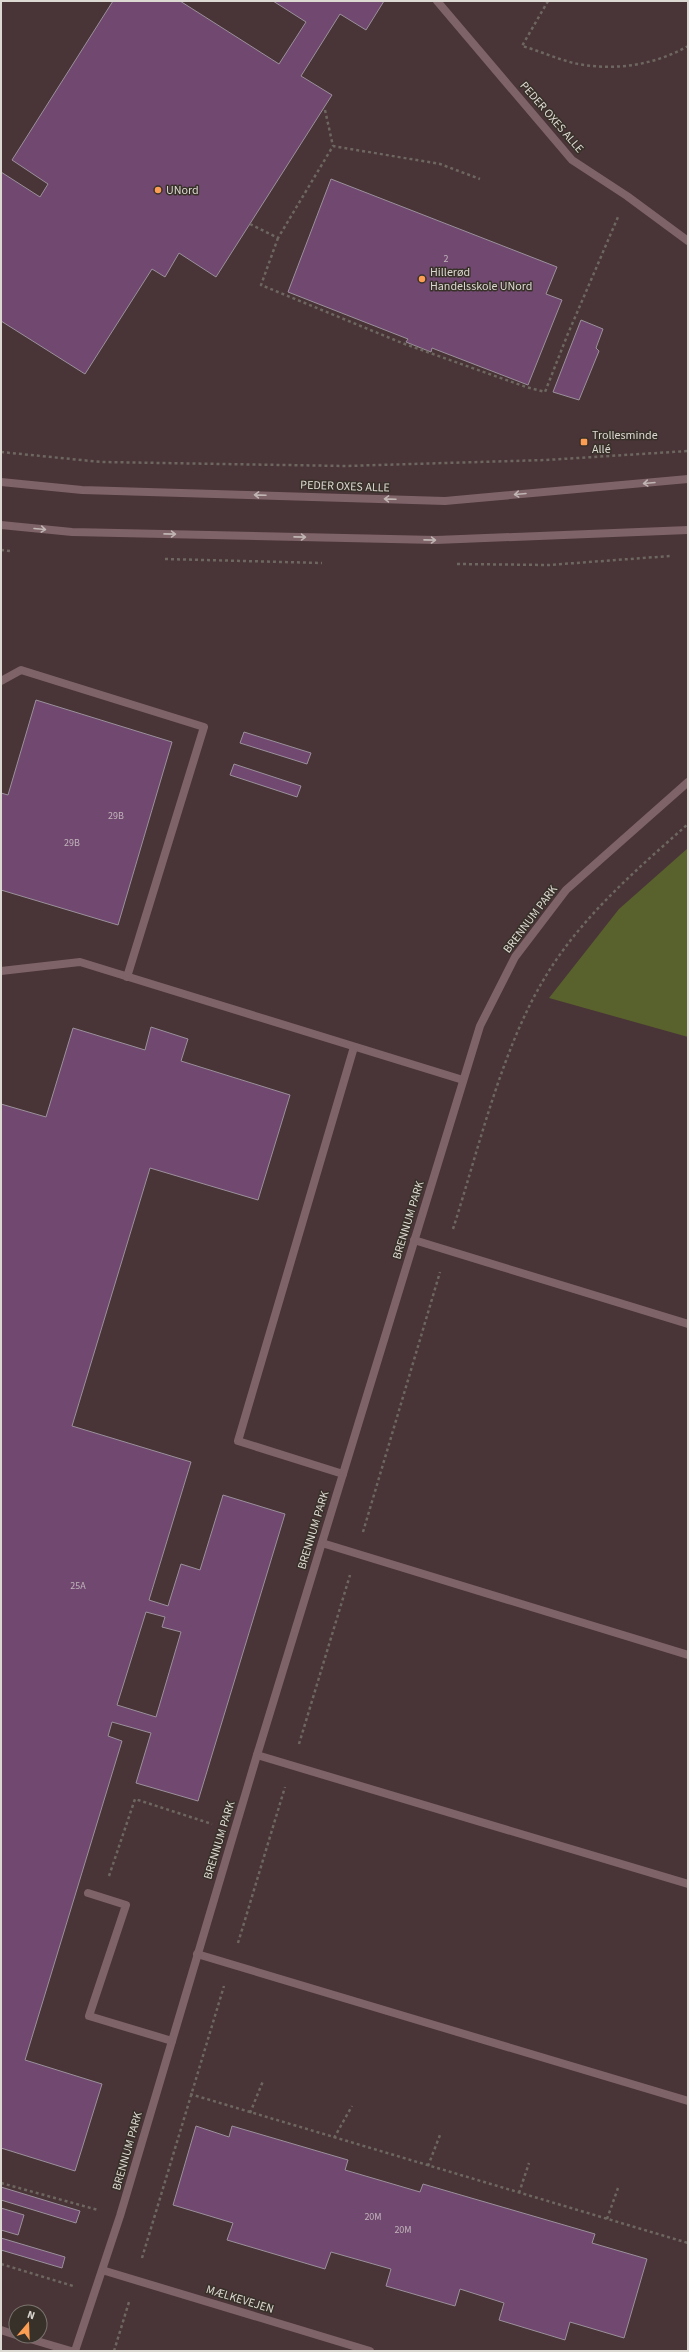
<svg xmlns="http://www.w3.org/2000/svg" width="689" height="2352" font-family="'Source Sans 3',sans-serif">
	<rect width="100%" height="100%" fill="#383129"/>
	<!-- commercial -->
	<path fill="#493437" fill-rule="evenodd" d="M1,1h687v2350h-687zM16,2312h24v24h-24z"/>
	<!-- green -->
	<path fill="#59612d" d="M688,848v189l-139,-39 70,-89z"/>
	<!-- building -->
	<path fill="#704870" stroke="#9b919b" fill-rule="evenodd" d="M113,1h67l99,63 27,-42 -33,-21h111l-18,29 -26,-16 -39,62 31,19 -116,182 -37,-24 -14,24 -13,-8 -67,105 -84,-53v-149l39,25 8,-13 -36,-24z
		M331,179l226,88 -11,27 16,6 -34,85 -96,-37 -1,4 -25,-10 2,-3 -120,-47z
		M581,320l22,9 -7,19 3,3 -20,49 -26,-8z
		M36,700l136,42 -54,183 -117,-35v-97l7,2z
		M244,732l67,21 -4,11 -67,-21z
		M234,764l67,22 -4,11 -67,-22z
		M151,1027l37,12 -7,22 109,34 -32,105 -108,-32 -78,258 119,36 -42,138 19,6 13,-42 19,6 23,-75 62,19 -87,287 -62,-18 15,-50 -39,-11 -4,14 14,5 -97,319 77,24 -27,87 -74,-23v-1044l45,13 27,-89 72,22zM146,1612l19,5 -3,10 19,5 -25,85 -39,-12z
		M196,2126l33,11 3,-11 116,34 -3,10 75,22 3,-8 172,50 -3,9 55,16 -23,79 -54,-16 -5,18 -66,-20 5,-17 -44,-14 -5,17 -69,-20 5,-17 -60,-17 -6,17 -98,-29 6,-17 -60,-18z
		M1,2187l79,24 -4,12 -75,-23z
		M1,2208l23,7 -6,20 -17,-5z
		M1,2238l64,19 -3,11 -61,-18z"/>
	<g fill="none" stroke-linecap="round" stroke-linejoin="round">
		<!-- path -->
		<path stroke="#6d675f" stroke-width="2.5" stroke-dasharray="3 3" stroke-linecap="butt" d="M548,1l-26,45c18,5 37,14 56,18 37,7 77,1 110,-18
			M325,110l8,36
			M250,224l28,14 55,-92 107,18 40,15
			M278,238l-17,47 141,58 124,44 19,5 22,-56 51,-119
			M1,452l100,10 244,4 201,-6 142,-9
			M1,550l9,1
			M165,559l157,4
			M457,564l92,1 121,-9
			M453,1229c26,-81 48,-178 91,-250 36,-61 92,-109 144,-155
			M363,1532l77,-260
			M299,1744l51,-169
			M109,1876l26,-77 77,25
			M238,1943l47,-156
			M190,2094l498,149
			M250,2113l13,-32
			M334,2138l18,-32
			M428,2166l12,-31
			M1,2183l97,27
			M519,2193l10,-30
			M607,2219l11,-31
			M142,2258l82,-272
			M1,2264l72,22
			M114,2351l15,-49"/>
		<!-- service -->
		<path stroke="#7e6369" stroke-width="8" d="M437,1l135,159 55,36 61,45
			M1,681l20,-11 183,57 -77,250
			M1,971l79,-9 383,118
			M414,1240l274,84
			M343,1474l-105,-33 116,-394
			M322,1543l366,112
			M257,1755l431,129
			M88,1893l38,12 -37,111 83,25
			M197,1954l491,147"/>
		<!-- minor -->
		<path stroke="#7e6369" stroke-width="8" d="M102,2270l268,81
			M1,2330l15,5
			M20,2336l51,15
			M75,2351l45,-135 137,-461 223,-729 35,-69 51,-67 122,-108"/>
		<!-- tertiary -->
		<path stroke="#7e6369" stroke-width="8" d="M1,482l81,8 363,11 243,-22
			M1,525l71,7 364,8 252,-10"/>
	</g>
	<!-- one-way arrows -->
	<defs><path id="oneway-shaft" d="M-6 0H5M1.5-3L5.5 0L1.5 3" fill="none" stroke-width="1.6" stroke-linecap="round" stroke-linejoin="round"/></defs>
	<g stroke="#c0b5b2">
		<use href="#oneway-shaft" transform="translate(649 483) rotate(175)"/>
		<use href="#oneway-shaft" transform="translate(520 494) rotate(175)"/>
		<use href="#oneway-shaft" transform="translate(260 495) rotate(-178)"/>
		<use href="#oneway-shaft" transform="translate(390 499) rotate(-178)"/>
		<use href="#oneway-shaft" transform="translate(40 529) rotate(5)"/>
		<use href="#oneway-shaft" transform="translate(170 534) rotate(1)"/>
		<use href="#oneway-shaft" transform="translate(300 537) rotate(1)"/>
		<use href="#oneway-shaft" transform="translate(430 540) rotate(1)"/>
	</g>
	<!-- markers -->
	<g fill="#fc9d54" stroke="#383129" stroke-width="1.5">
		<circle cx="158" cy="190" r="4"/>
		<circle cx="422" cy="279" r="4"/>
		<rect x="580" y="438" width="8" height="8" rx="2"/>
	</g>
	<g text-anchor="middle" stroke-width="3" stroke-linejoin="round" paint-order="stroke">
		<!-- number labels -->
		<g font-size="10" fill="#c1b4ba">
			<text x="446" y="262">2</text>
			<text x="116" y="819">29B</text>
			<text x="72" y="846">29B</text>
			<text x="78" y="1589">25A</text>
			<text x="373" y="2220">20M</text>
			<text x="403" y="2233">20M</text>
		</g>
		<!-- street labels -->
		<g font-size="12" fill="#dcd8d2" stroke="#383129">
			<text transform="translate(552 117) rotate(49)" y="4">PEDER OXES ALLE</text>
			<text transform="translate(345 486) rotate(2)" y="4">PEDER OXES ALLE</text>
			<text transform="translate(530 919) rotate(-53)" y="4">BRENNUM PARK</text>
			<text transform="translate(408 1220) rotate(-73)" y="4">BRENNUM PARK</text>
			<text transform="translate(313 1530) rotate(-73)" y="4">BRENNUM PARK</text>
			<text transform="translate(219 1840) rotate(-73)" y="4">BRENNUM PARK</text>
			<text transform="translate(127 2151) rotate(-74)" y="4">BRENNUM PARK</text>
			<text transform="translate(240 2299) rotate(17)" y="4">MÆLKEVEJEN</text>
		</g>
		<!-- poi labels -->
		<g font-size="12" fill="#dcd8d2" stroke="#383129" text-anchor="start">
			<text x="166" y="194">UNord</text>
			<text x="430" y="276">Hillerød<tspan x="430" dy="14">Handelsskole UNord</tspan></text>
			<text x="592" y="439">Trollesminde<tspan x="592" dy="14">Allé</tspan></text>
		</g>
	</g>
	<!-- border -->
	<rect width="689" height="2352" fill="none" stroke="#dcd8d2" stroke-width="4"/>
	<!-- north arrow -->
	<g transform="translate(28 2324) rotate(19)"><circle r="19" fill="#383129" stroke="#7a746d"/>
	<path d="M0-3L7 15L0 10L-7 15Z" fill="#fc9d54"/>
	<text y="-6" font-size="11" font-weight="bold" text-anchor="middle" fill="#dcd8d2">N</text>
	</g>
</svg>
